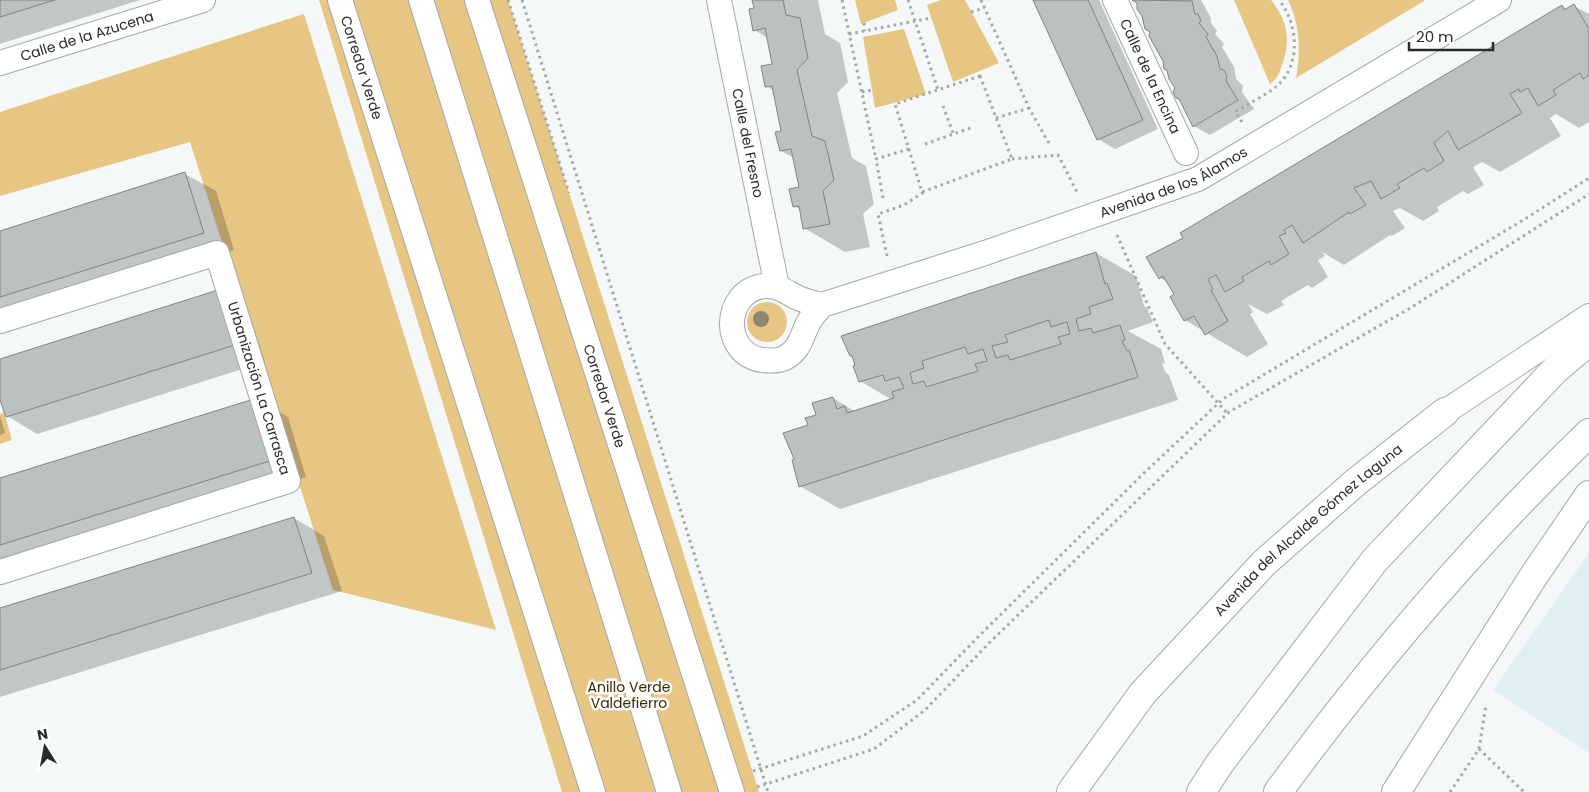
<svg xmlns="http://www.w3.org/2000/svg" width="1589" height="792" font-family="Poppins,sans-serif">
	<rect width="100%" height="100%" fill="#f4f8f9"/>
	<!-- built -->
	<path fill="#e1eff3" d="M1589,553v200l-96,-63z"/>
	<!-- green -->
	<path fill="#e7c683" d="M319,0h189l251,792h-197z
		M855,0h40l3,10 -37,14z
		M941,0h24l34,63 -46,19 -26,-77z
		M1234,0h37c17,21 20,40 11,65 -3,9 -4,13 -12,19z
		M1288,0h136v1l-128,77c5,-27 4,-53 -8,-78z
		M304,14l192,616 -163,-40 -143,-448 -190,54v-84z
		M904,29l22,65 -51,14 -12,-71z
		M747 322a20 20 0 1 1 40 0a20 20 0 1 1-40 0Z
		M4,412l8,28 -12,4v-30z"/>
	<!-- shadow -->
	<path fill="#0003" d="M0,0h140l-140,44z
		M754,0h64l7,34 15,9 8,39 -11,11 15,65 14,8 8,38 -11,10 7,33 -25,5 -41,-24 -3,-18 -7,-4 6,-18 -6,-30 -13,-7 1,-19 -8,-41 -8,-5 7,-21 -5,-27 -14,-8z
		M1035,0h64l59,129 -43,20 -17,-10z
		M1136,0h65l10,18v5l6,8 -2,3 9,10 -2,3 12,20 2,12 7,7 -1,6 12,17 -44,26 -16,-9z
		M1562,6l6,3 6,-3 15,8v108l-10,6 -23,-14 -6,4 11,18 -61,36 -18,-10 -9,5 11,18 -16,9 -5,-3 -26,16 2,4 -16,10 -23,-13 -7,3 12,17 -13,8 -2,-1 -46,30 -22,-13 3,4 -7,4 10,17 -16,11 -4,-3 -27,16 3,4 -17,9 -19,-10 5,8 -3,2 18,30 -21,13 -62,-37 -14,-23 5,-3 -7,-11 -9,-5 25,-39z
		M185,174l31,17 18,59 -229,73 -5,-4v-86z
		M1096,253l40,23 8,30 3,2 6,14 -25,9 33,18 4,14 -3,1 4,9 3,2 9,25 -338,109 -40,-23 18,-70 15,-18 23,14 36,-12 -32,-19 -6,-24 -3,-2z
		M217,292l31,18 17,52 -228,72 -30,-18 -7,-21v-35z
		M257,399l31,18 18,60 -306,95v-93z
		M0,416l5,17 -5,2z
		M294,518l30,18 18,55 -342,106v-88z"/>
	<!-- building -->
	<path fill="#bbc0c1" stroke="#808485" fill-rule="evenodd" d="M0,0h55l-55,17z
		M752,0h31l3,15 14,3 8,40 -11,12 15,66 13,5 9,39 -11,11 7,33 -27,5 -4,-23 -6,1 -4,-18 10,-2 -8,-38 -11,2 -5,-19 6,-1 -9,-45 -7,1 -4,-21 11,-2 -7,-36 -12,3 -4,-22 5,-1z
		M1033,0h55l55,120 -46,20z
		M1132,0l60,1 3,13h3l3,7 -2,2 9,11 -2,3 11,19 3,13 4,1 3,6 -1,5 12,19 -45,27 -14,-28 -3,-1 -3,-6 2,-4 -6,-9 -2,-9 -3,-1 -1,-8 -14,-25 1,-4 -5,-3 -3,-13 -5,-7v-6z
		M1574,4l15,25v46l-6,4 -3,-6 -27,17 3,5 -18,11 -10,-18 -8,4 -1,-3 -9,5 12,19 -64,37 -10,-19 -14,12 10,18 -17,11 -3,-4 -27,16 3,4 -19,11 -10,-18 -17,7 12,17 -16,9 -1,-2 -46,31 -11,-18 -8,5 2,3 -7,3 10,18 -18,11 -2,-4 -27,16 2,4 -19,11 -9,-17 -8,4 5,10 -2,1 17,31 -23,14 -11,-19 -10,5 -14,-24 4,-3 -11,-18 -4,3 -13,-22 37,-19 -3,-5 382,-228 2,5z
		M185,172l19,61 -204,64v-66z
		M1096,252l9,32 2,-1 6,16 -24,8 2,7 -15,5 3,12 12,-3 2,5 27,-8 5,15 -3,1 5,10 2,-1 9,27 -339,110 -7,-27 2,-1 -11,-26 25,-8 -3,-7 11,-3 -4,-12 21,-6 4,12 8,-3 2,7 47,-15 -2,-6 12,-4 -5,-11 -14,4 -2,-6 -24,7 -6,-16 2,-1 -3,-9h-2l-9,-20zM1049,320l2,7 16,-5 3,12 -12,3 3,7 -51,16 -2,-5 -12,3 -4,-12 16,-4 -3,-7zM965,347l3,7 15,-5 4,12 -12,3 3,7 -52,16 -2,-6 -11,3 -3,-11 14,-5 -2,-7z
		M218,290l17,55 -229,72 -6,-17v-41z
		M257,398l19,61 -276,86v-67z
		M294,517l18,56 -312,97v-62z"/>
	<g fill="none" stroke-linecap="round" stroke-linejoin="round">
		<defs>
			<g id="street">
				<path id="s1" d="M340,0l253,792"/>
				<path d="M421,0l248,792"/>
				<path id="s2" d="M477,0l255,792"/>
				<path id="s3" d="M719,0l58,287"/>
				<path id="s4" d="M1115,0l71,153"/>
				<path id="s5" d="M0,63l203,-63"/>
				<path id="s6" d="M822,305c-4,5 -9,10 -12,15 -9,15 -8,28 -25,38 -7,3 -15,3 -22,2 -42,-5 -41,-69 1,-74 14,-1 22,6 32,11 8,4 18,6 26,8l163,-52 213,-74 301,-179"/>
				<path id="s7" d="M0,321l217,-68 71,228 -288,91"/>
				<path d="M1445,412l144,-96"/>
			</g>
			<g id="secondary">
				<path id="s8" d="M1071,792l72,-99 121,-130 92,-81 89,-70"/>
				<path d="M1396,792l139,-218 54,-79"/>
			</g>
			<path id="primary" d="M1201,792l19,-29 155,-203 180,-190 34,-29
				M1278,792c94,-128 197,-249 311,-359"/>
		</defs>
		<!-- street casing -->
		<use href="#street" stroke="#a3a7a8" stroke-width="26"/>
		<!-- secondary casing -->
		<use href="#secondary" stroke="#a3a7a8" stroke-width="30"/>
		<!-- primary casing -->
		<use href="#primary" stroke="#a3a7a8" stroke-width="30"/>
		<!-- path -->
		<path stroke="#a5a8a9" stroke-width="3" stroke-dasharray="2.5 4" stroke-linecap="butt" d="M508,0l61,193
			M522,0l246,792
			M842,0l34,159
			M908,0l30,90
			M981,0l48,108 21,37
			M971,12l13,-4
			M864,23l1,8
			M849,34l82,-16
			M980,76l32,83 -90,33 -27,-88z
			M862,92l10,-2
			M943,106l10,27
			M996,118l33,-10
			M1242,122l-7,-10c12,-8 36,-19 46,-30 20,-22 16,-60 -2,-82
			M925,144l48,-17
			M1012,159l46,-4 19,37
			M883,198l-7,-39 33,-10
			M1117,235l48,109 62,69
			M887,256l-9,-42 26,-9 20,-13
			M1479,749l45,43
			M753,771l110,-35 54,-36 62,-64 165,-163 79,-74 302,-180 64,-41
			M757,787l117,-38 51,-39 65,-68 239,-230 183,-105 177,-113
			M1450,792l29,-43 7,-44"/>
		<!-- street -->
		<use href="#street" stroke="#fff" stroke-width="24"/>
		<!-- secondary -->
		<use href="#secondary" stroke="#fff" stroke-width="28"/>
		<!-- primary -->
		<use href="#primary" stroke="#fff" stroke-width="28"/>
	</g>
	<!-- trees -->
	<circle fill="#8e8670" cx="761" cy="319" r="8"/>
	<g text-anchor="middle" stroke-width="5" stroke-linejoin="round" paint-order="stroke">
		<!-- street labels -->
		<g font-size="14" fill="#292a2b" stroke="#fff">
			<text dy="5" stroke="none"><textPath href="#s5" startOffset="91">Calle de la Azucena</textPath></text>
			<text dy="5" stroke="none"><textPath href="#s1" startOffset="71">Corredor Verde</textPath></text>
			<text dy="5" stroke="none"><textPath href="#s4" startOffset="84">Calle de la Encina</textPath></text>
			<text dy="5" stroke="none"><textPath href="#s3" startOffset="146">Calle del Fresno</textPath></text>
			<text dy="5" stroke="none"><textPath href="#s6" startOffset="629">Avenida de los Álamos</textPath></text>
			<text dy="5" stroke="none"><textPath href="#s7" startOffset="369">Urbanización La Carrasca</textPath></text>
			<text dy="5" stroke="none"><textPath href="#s2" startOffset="416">Corredor Verde</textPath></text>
			<text dy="5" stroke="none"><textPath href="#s8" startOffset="355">Avenida del Alcalde Gómez Laguna</textPath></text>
		</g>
		<!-- park labels -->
		<g font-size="14" fill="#3b2900" stroke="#fff">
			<text x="629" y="692">Anillo Verde<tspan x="629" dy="16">Valdefierro</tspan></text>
		</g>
	</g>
	<!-- north arrow -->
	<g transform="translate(45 747) rotate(349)" stroke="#ffffff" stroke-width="4" paint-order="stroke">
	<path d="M0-4L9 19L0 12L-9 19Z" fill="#292a2b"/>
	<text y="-8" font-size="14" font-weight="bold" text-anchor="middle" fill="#292a2b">N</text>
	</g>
	<!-- scale -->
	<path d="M1409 42v8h84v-8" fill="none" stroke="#292a2b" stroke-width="2.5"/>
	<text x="1416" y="42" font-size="15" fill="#292a2b" stroke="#ffffff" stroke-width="4" paint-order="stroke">20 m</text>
</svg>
